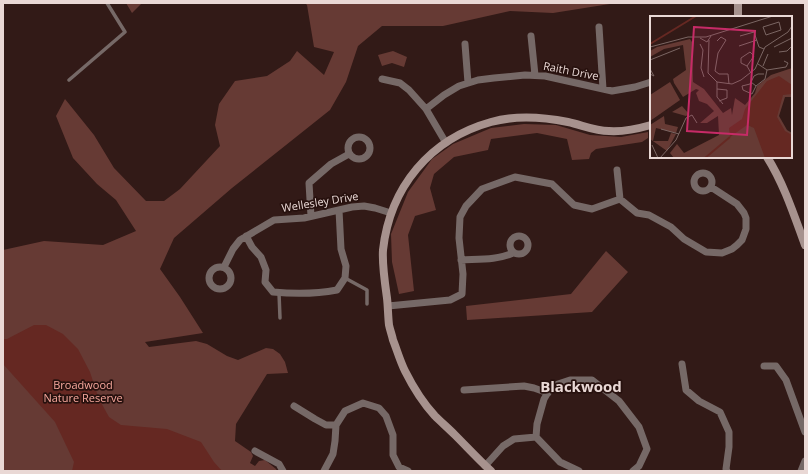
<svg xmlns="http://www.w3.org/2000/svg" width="808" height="474" font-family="'Open Sans',sans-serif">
	<rect width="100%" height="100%" fill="#321a17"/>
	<!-- green -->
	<path fill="#663a34" d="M126,3h16l-10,10z
		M305,3h311l-63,10 -43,-2 -67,15h-61l-24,20 -12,36 -16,28 -98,78 -58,50 -14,31 20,28 23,36 -58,9 4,5 47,-6 11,3 20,12 11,4 28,-12 7,1 7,5 5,8 3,11 -21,1 -31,50 -1,17 16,11 2,4 -3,7 5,3 4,-5 6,-1 11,9 1,2h-274v-221l41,-9 59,4 33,-14 -20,-31 -19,-16 -24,-26 -17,-42 9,-17 29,36 20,33 32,33h18l16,-12 40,-43 -5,-21 4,-21 16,-23 32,-5 23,-15 7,-10 27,24 10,-23 -20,-5 -7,-42z
		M393,51l14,6 -3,10 -12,-4 -10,3 -4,-11z
		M524,124l32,1 34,10 31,2 27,-5v6l-6,4 -46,7 -5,4 -2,6 -17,1 -5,-21 -30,-6 -46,6 -3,11 -34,7 -20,17 -4,14 6,22 -21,6 -7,19 6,56 -15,3 -7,-32 -1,-28 17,-42 24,-33 21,-15 38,-16z
		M606,251l22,21 -36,40 -125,8 -1,-14 105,-12z"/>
	<!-- water -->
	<path fill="#652822" d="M34,325h12l17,9 15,15 12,23 9,27 10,18 12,8 46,4 34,13 13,20 8,9h-150l2,-9 -19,-40 -52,-58v-25h4z"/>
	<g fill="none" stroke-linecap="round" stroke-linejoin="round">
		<!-- lane -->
		<path stroke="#766967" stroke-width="3.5" d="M69,80l56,-48 -18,-29
			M345,278l22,12v14
			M279,293l1,25"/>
		<!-- street -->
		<path stroke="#766967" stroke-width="7" d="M599,27l4,62
			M531,36l4,39
			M465,44l3,39
			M382,79l18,4 9,7 17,19 20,34
			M426,109l18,-14 15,-9 19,-6 16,-2 31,-3 20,1 67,15 23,-4 16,-5
			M348 148a11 11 0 1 1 22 0a11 11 0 1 1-22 0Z
			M617,170l3,29
			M694 182a9 9 0 1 1 18 0a9 9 0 1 1-18 0Z
			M311,216l-2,-33 22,-19 18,-10
			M510 245a9 9 0 1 1 18 0a9 9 0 1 1-18 0Z
			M246,236l6,11 9,10 5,13 -1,12 8,10c21,2 43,2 64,-2l8,-12 1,-12 -5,-17 -2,-39
			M461,260c17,-1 37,0 52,-7
			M209 278a11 11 0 1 1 22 0a11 11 0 1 1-22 0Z
			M224,267l9,-18 7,-9 34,-20 30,-2 48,-11 12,-1 11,2 16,5
			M388,306l62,-6 12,-6 1,-20 -4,-36 1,-21 6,-11 16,-17 33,-12 37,7 22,21 18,4 28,-10 17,14 12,2 22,12 13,12 22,13 16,1 10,-4 5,-4 5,-5 4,-11v-11l-2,-5 -7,-9 -26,-17
			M682,364l4,26 13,11 21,11 9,20v15l-3,22 1,2
			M764,366h12l10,14 19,52
			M464,390l60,-4 10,2 14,5
			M294,406l21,13 11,6h10
			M536,437l1,-13 7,-25 8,-13 18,-6h22l27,21 20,26 8,22 -8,17 -6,5
			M536,437l24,25 19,9
			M255,451l24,13 4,7
			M485,466l18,-20 11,-7 22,-2
			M324,471l9,-17 2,-13 1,-16 9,-14 18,-8 16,5 7,8 7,19v20l6,12 9,4
			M801,471l4,-10"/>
		<!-- secondary -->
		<path stroke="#a7928e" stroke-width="8" d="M738,3v14
			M767,157c17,27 27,58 38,88
			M491,471c-13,-12 -24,-24 -36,-36 -7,-7 -14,-13 -20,-19 -12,-13 -22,-29 -30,-45 -5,-10 -8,-21 -12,-31 -1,-5 -3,-10 -4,-15 -1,-9 -1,-18 -2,-27 -2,-14 -5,-34 -4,-48 7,-63 47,-111 108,-128 25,-7 52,-5 77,0 14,3 27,9 41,9 15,1 28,-2 42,-6"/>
	</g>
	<g text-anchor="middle" stroke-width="3.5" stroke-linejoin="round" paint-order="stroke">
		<!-- street labels -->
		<g font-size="11" fill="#e9d8d5" stroke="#27110e">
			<text transform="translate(571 71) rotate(11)" y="4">Raith Drive</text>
			<text transform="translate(320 202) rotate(-9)" y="4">Wellesley Drive</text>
		</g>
		<!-- park labels -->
		<g font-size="11" fill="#f7a89d" stroke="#27110e">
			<text x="83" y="389">Broadwood<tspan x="83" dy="13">Nature Reserve</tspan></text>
		</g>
		<!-- district labels -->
		<g font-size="15" font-weight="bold" fill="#e9d8d5" stroke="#27110e">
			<text x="581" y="392">Blackwood</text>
		</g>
	</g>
	<!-- overview -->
	<g transform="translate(650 16)">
		<rect width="142" height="142" fill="#321a17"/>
		<path d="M40,23l2,3 1,40 11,7 19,24 8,-5 1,7 3,-17 10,7 10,-12 2,-7 14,-11 21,-7v29h-7l-6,19 8,14 5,3v25h-118l-4,-5 7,-9 7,9 35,-18 -1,-19 -11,7h-7l14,-12 -7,-7 -8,-3 -3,-8 3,-3 -3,-1 -13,8 -9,-14 -1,-4 13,-9 -3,-25 -19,4 -14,8v-6l7,-4zM20,66l10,18 -30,21v-26zM32,90l7,8 -3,2 -14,-4zM14,100l1,8 13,3 -2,6 -20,-5 -3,13h15l3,-8 5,1 -9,17 -17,-12v-14z" fill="#663a34"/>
		<path d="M129,60l13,9v9l-9,1 -6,22 8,14 7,4v23h-27l-11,-30 -7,-3 -17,12 -1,-9 13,-9 3,-10 22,-28z" fill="#652822"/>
		<path fill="none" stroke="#652822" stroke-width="2" d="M0,28l46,-28M55,142l25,-21"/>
		<path fill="none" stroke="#7b6663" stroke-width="1" d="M129,6l2,8 -15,5 -3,-8zM90,20l14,-4 5,15 5,2M50,22l7,4 4,-6M59,24l-1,33 9,9 15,2 9,-4 14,-11 10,-22 23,-15 4,-6M67,25l4,-4 5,3 -8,13 -3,18 4,3h9l1,10M50,28l3,6 -2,18 3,9M89,30l18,-6M0,31l38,-10h18l67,-21M124,31l18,-9M129,36l8,-1 5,-5M0,44l30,-12M108,48l9,6 19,-3 2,-4 -4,-2M97,50l-6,-3v-5l9,-6 4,4 -7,10 4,7M113,50l5,-12M0,53l4,7 -4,-2M67,66v15l6,7M101,66l5,4 -4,8 -9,-4 -1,-4 8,-2 4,-8 4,-2h6M106,70l9,-7 2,-9M67,73l10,1v8l-8,3M11,113l18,5M2,129l6,13M10,142l16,-18 10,-22 6,-3 5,8"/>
		<path fill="#c62b67" fill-opacity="0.15" stroke="#c62b67" stroke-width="2" d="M44,11l61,4 -8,104 -60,-4z"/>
		<rect width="142" height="142" fill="none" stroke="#e9d8d5" stroke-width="2"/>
	</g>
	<!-- border -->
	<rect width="808" height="474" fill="none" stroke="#e9d8d5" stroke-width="8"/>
</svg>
